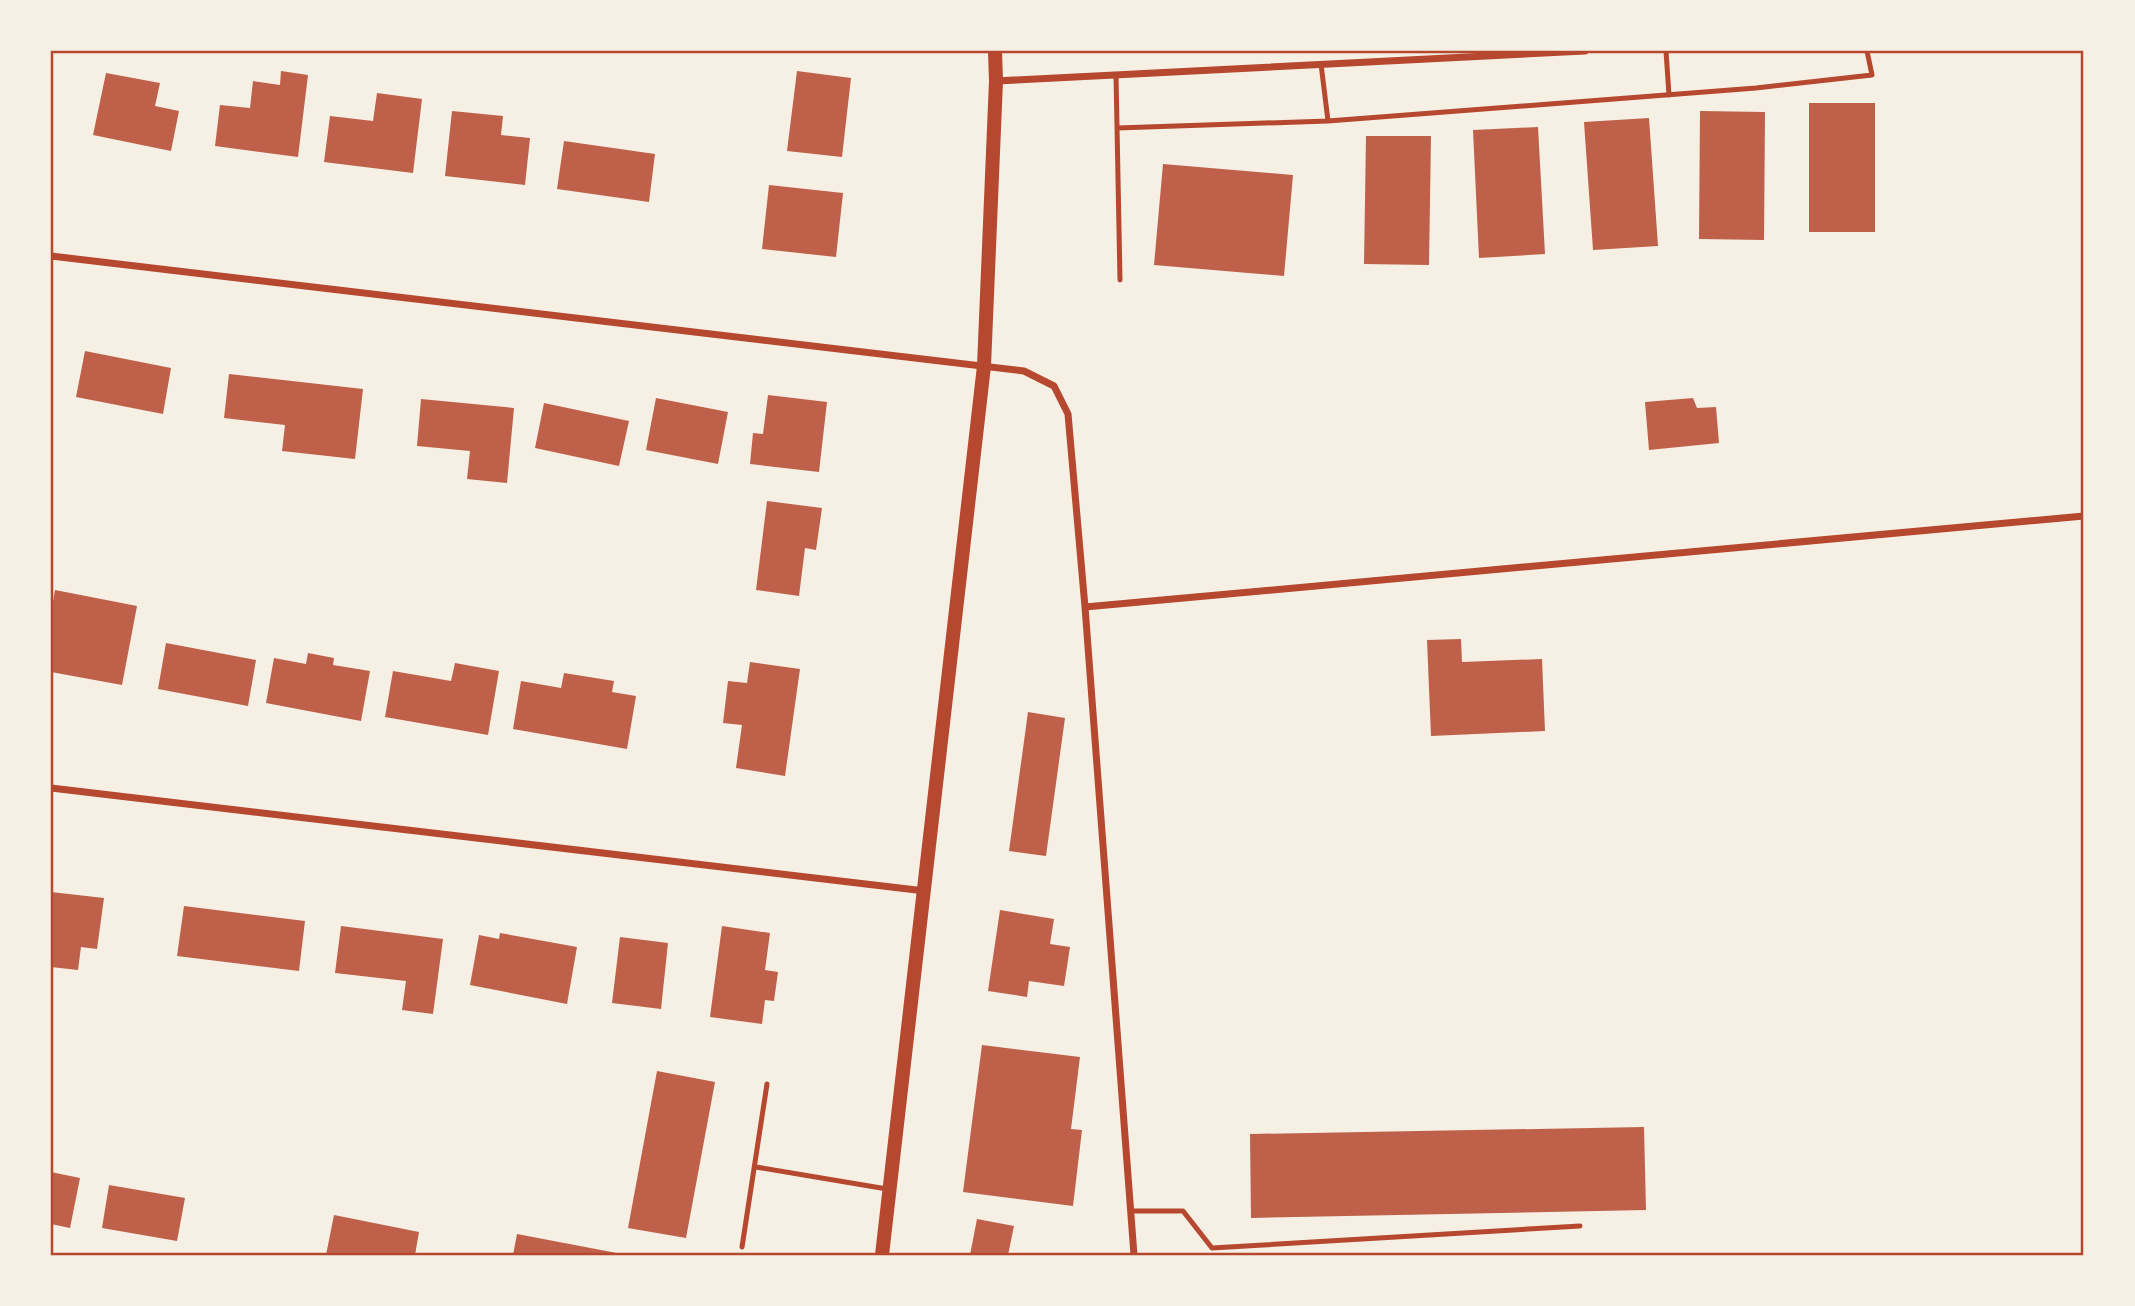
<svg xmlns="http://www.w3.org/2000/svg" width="2135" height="1306" font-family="'Archivo Narrow',sans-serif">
	<rect width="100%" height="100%" fill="#f6efe4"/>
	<!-- building -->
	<path fill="#bf614a" d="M281,71l27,4 -10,82 -83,-11 5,-41 30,3 3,-27 27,4z
		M797,71l54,7 -9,79 -55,-6z
		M106,73l54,10 -5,23 24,5 -8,40 -78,-16z
		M377,93l45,6 -9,74 -89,-11 6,-46 43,5z
		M1809,103h66v129h-66z
		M452,111l51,5 -2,19 29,3 -5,47 -80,-9z
		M1700,111l65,1 -1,128 -65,-1z
		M1649,118l9,128 -65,4 -9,-128z
		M1538,127l7,127 -66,4 -6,-128z
		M1366,136h65l-2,129 -65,-1z
		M564,141l91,13 -6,48 -92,-13z
		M1163,164l130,11 -9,101 -130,-11z
		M769,185l74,8 -7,64 -74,-8z
		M85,351l86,17 -8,46 -87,-17z
		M229,374l134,15 -8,70 -73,-8 3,-26 -61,-7z
		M768,395l59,7 -8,70 -69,-8 3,-31 10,1z
		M656,398l72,14 -10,52 -72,-14z
		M1693,398l4,10 19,-1 3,36 -70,7 -4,-48z
		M421,399l93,9 -7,75 -40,-4 3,-28 -53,-5z
		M544,403l85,18 -10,45 -84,-18z
		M767,501l55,7 -6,42 -11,-2 -6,48 -43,-6z
		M55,590l82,16 -15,79 -71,-13v-59z
		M1461,639l1,23 80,-3 3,72 -114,5 -4,-96z
		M166,643l90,17 -8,46 -90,-17z
		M308,653l26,5 -1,7 37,6 -9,50 -95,-18 8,-45 32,6z
		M750,662l50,7 -15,107 -49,-8 6,-43 -19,-2 5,-42 19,2z
		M455,663l44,8 -11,64 -103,-18 8,-46 58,10z
		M564,673l50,8 -2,11 24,4 -9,53 -114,-20 8,-48 40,7z
		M1028,712l37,6 -19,138 -37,-5z
		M51,892l53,6 -7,51 -16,-2 -3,23 -27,-3z
		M184,906l121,15 -6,50 -122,-15z
		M1000,910l54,9 -4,25 20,3 -6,39 -35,-5 -2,16 -39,-6z
		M341,926l102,13 -10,75 -31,-4 4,-29 -71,-8z
		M722,926l48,7 -5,37 13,2 -4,29 -9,-1 -3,24 -52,-7z
		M500,933l77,14 -10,57 -97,-19 9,-50 20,4z
		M620,937l48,6 -7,66 -49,-6z
		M982,1045l98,12 -9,72 11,1 -9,76 -110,-14z
		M657,1071l58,11 -29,156 -58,-10z
		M1644,1127l2,83 -395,8 -1,-84z
		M51,1172l29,6 -10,50 -19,-4z
		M109,1185l76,13 -8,43 -75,-13z
		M334,1215l85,17 -4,23h-89z
		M977,1219l37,7 -6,29h-38z
		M517,1234l105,20v1h-109z"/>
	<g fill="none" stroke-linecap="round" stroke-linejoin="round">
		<!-- service -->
		<path stroke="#b5482f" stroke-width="5" d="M1666,51l3,44
			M1116,75l4,205
			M1328,121l428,-33 116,-13 -5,-24
			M1117,128l211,-7 -7,-57
			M756,1167l131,22
			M1131,1211h52l29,37 368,-22
			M742,1247l25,-163"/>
		<!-- minor -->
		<path stroke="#b5482f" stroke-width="7" d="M996,81l589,-30
			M51,256l973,115 30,15 14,28 17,193 49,648
			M1085,607l999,-91
			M51,788l874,103"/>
		<!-- secondary -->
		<path stroke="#b5482f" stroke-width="14" d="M882,1255l102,-889 12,-285 -1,-30"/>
	</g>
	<!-- border -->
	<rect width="2135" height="1306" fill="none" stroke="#f6efe4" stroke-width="105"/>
	<rect x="52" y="52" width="2030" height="1202" fill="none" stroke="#b5482f" stroke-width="2.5"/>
</svg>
